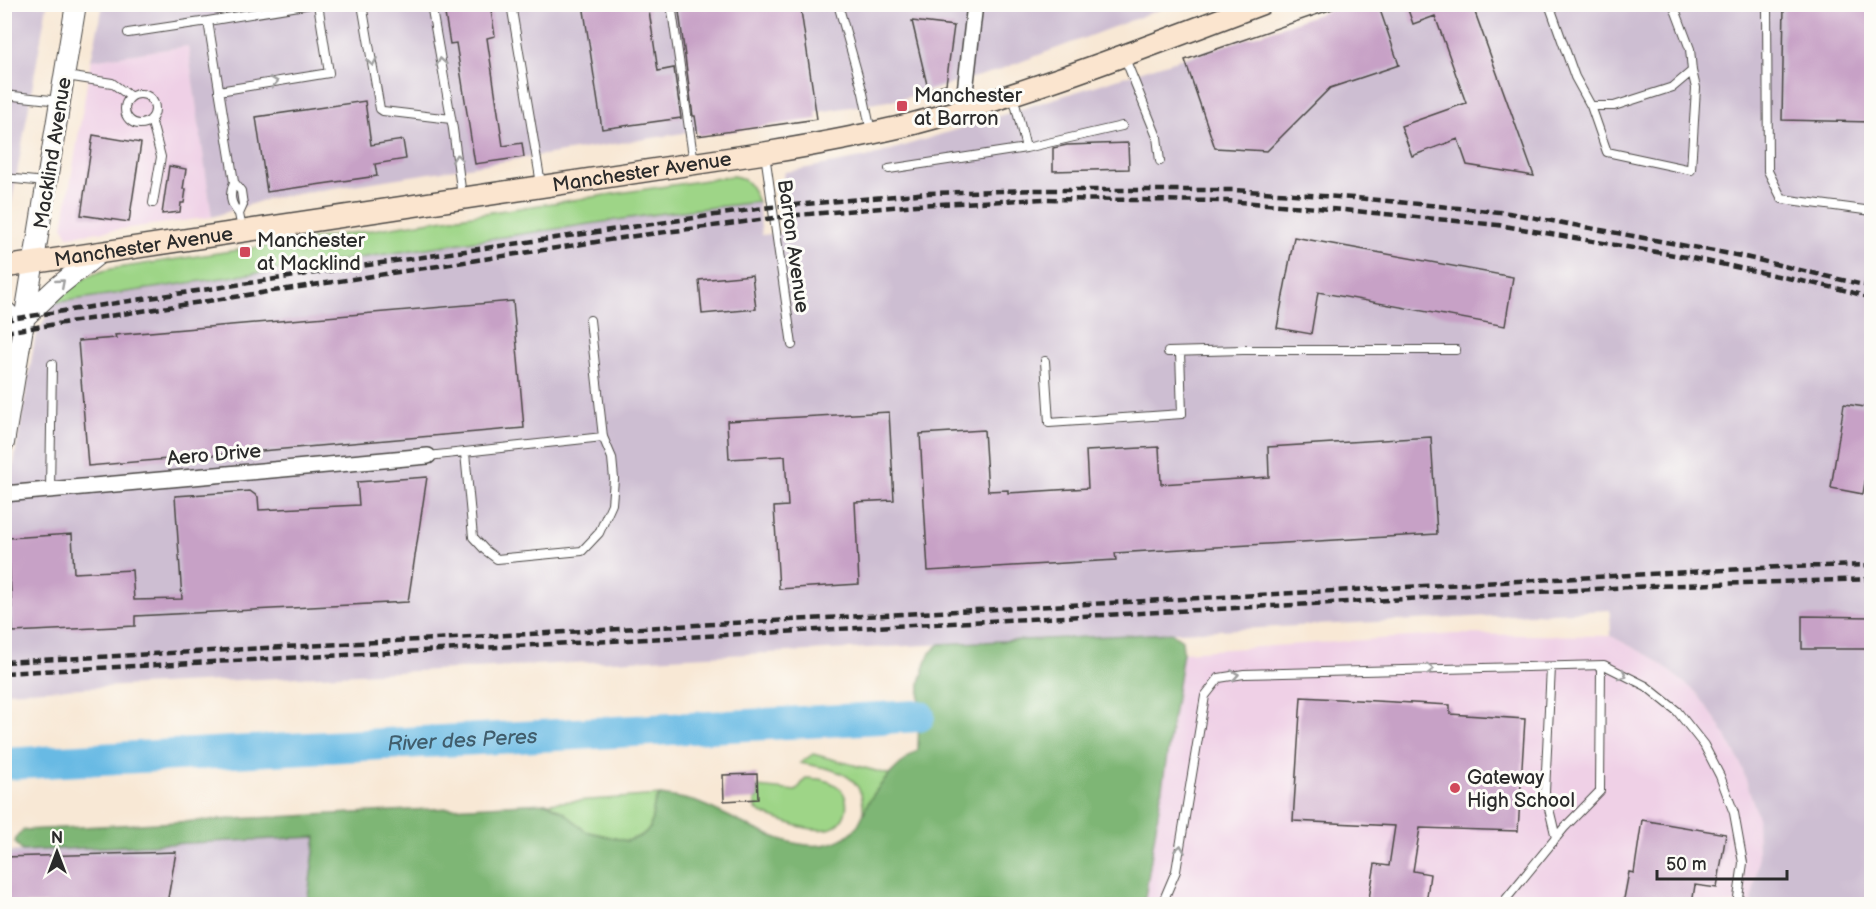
<svg xmlns="http://www.w3.org/2000/svg" width="1876" height="909" font-family="'Balsamiq Sans',sans-serif">
	<rect width="100%" height="100%" fill="#fdfcf7"/>
	<filter id="ink" filterUnits="userSpaceOnUse"><feTurbulence type="fractalNoise" baseFrequency=".0167" numOctaves="2"/><feDisplacementMap in="SourceGraphic" scale="12" xChannelSelector="R" yChannelSelector="G"/><feConvolveMatrix kernelMatrix="1 2 1 2 8 2 1 2 1" color-interpolation-filters="sRGB"/></filter>
	<filter id="wash" filterUnits="userSpaceOnUse"><feTurbulence type="fractalNoise" baseFrequency=".008" numOctaves="4" result="noise"/><feDisplacementMap in="SourceGraphic" scale="24" xChannelSelector="R" yChannelSelector="G"/><feGaussianBlur stdDeviation="1.35" result="paint"/><feColorMatrix in="noise" values="0 0 0 0 0 0 0 0 0 0 0 0 0 0 0 0 0 1.4 0 .05"/><feComposite in="paint" operator="in"/></filter>
	<g filter="url(#wash)">
		<rect width="100%" height="100%" fill="#f8e8d5"/>
		<!-- built -->
		<path fill="#efd0e6" d="M188,46l24,171 -144,19 -5,-9 28,-167z
			M1455,634l156,2 40,21 45,35 23,32 21,38 17,52 1,50 -7,40h-607l39,-252z"/>
		<!-- industrial -->
		<path fill="#cdbed2" d="M4,5h43l-42,235h-1z
			M103,5h1069l-176,66 -95,28 -631,99 -58,19 -24,-171 -97,14z
			M1352,5h519v899h-120l7,-40 -1,-50 -17,-52 -21,-38 -23,-32 -45,-35 -40,-21 -1,-26 -1605,82v-177l30,-177 18,-35 611,-90 94,-11 4,33 27,-3 -6,-55 2,-5 87,-16z
			M316,837l-9,67h-302l-1,-52z"/>
		<!-- green -->
		<path fill="#9ed587" stroke="#648059" stroke-width="1.5" d="M733,176c16,2 19,12 25,26l-94,11 -611,90c20,-18 31,-28 58,-34z
			M813,754l78,21 -21,26 -7,13c3,-42 -31,-45 -63,-51z
			M806,778c11,1 22,1 31,8 16,11 11,39 -9,43 -22,3 -47,-9 -67,-16l-5,-4 -1,-10h3v-12l38,4z
			M660,795l-5,6 -5,27 -9,8 -14,5 -42,-10 -21,-19 -18,-9z"/>
		<!-- forest -->
		<path fill="#7eb674" stroke="#547050" stroke-width="1.5" d="M1172,633l10,7 1,12 -39,252h-837l9,-67 -294,14 -7,-9 2,-6 7,-6 522,-27 18,9 21,19 42,10 14,-5 9,-8 5,-27 5,-6c12,2 25,3 36,7 44,15 113,69 157,29 7,-6 11,-19 15,-28 12,-20 31,-40 50,-53l2,-68 9,-28 11,-10z"/>
		<g fill="none" stroke-linecap="round" stroke-linejoin="round">
			<!-- river -->
			<path stroke="#68bae4" stroke-width="32" id="s1" d="M4,764l915,-48"/>
		</g>
		<g id="blocks">
			<!-- building -->
			<path fill="#c7a1c6" d="M447,4h43l5,32 -8,2 16,108 19,-3 2,14 -49,7 -19,-121 -6,1 -6,-36 4,-1z
				M583,4h65l10,67 16,-3 7,50 -79,11z
				M678,4h122l17,115 -119,17 -3,-20h-2z
				M1347,4h31l21,61 -69,23 -63,63 -52,-3 -30,-88z
				M1406,4h66l62,172 -67,-11 -9,-26 -46,17 -11,-30 65,-23 -31,-87 -22,8z
				M1784,4h88v118l-90,-2z
				M912,21l42,5 -8,58 -18,5z
				M365,101l6,44 32,-5 3,19 -31,5 2,12 -110,16 -11,-75z
				M93,135l48,8 -12,79 -48,-7z
				M1128,143l1,26 -76,2v-23l14,-3z
				M169,166l17,3 -3,20h3l-2,14h-3l-1,9 -18,2z
				M1294,237l219,40 -8,49 -187,-34 -7,42 -34,-6z
				M752,275l4,34 -54,5 -3,-34z
				M513,301l11,127 -436,38 -10,-125 38,-3 -1,-3z
				M1844,404l28,4v35l-9,51 -32,-6z
				M889,412l5,88 -39,2 4,82 -80,5 -5,-82 14,-1 -3,-50 -56,3 -2,-38z
				M984,430l4,61 20,-1v3l80,-5 -2,-37 73,-4 2,37 108,-7 -1,-30 163,-10 6,97 -322,19 1,7 -188,11 -8,-137z
				M427,477l-19,125 -273,14v10l-122,6 -5,-94 64,-4 2,39 58,-3 2,30 48,-1 -7,-103 75,-5 8,6 1,13 100,-5 -2,-23z
				M1802,616l70,1v32h-70z
				M1301,697l149,8v9l75,5 -7,112 -98,-3 -7,43 17,3 -4,30h-58l7,-40 14,2 6,-40 -102,-5z
				M757,774l1,25 -34,2 -1,-26z
				M1642,820l84,14 -9,54 -22,-3 -3,19h-69l6,-32 5,1z
				M176,852l-9,52h-163v-47z"/>
		</g>
	</g>
	<g filter="url(#ink)">
		<use href="#blocks" fill-opacity="0" stroke="#4a4744" stroke-width="1.5"/>
		<g fill="none" stroke-linecap="round" stroke-linejoin="round">
			<defs>
				<path id="service" d="M362,4l18,105 3,2 68,8
					M431,4l22,125 9,67
					M511,4l30,180
					M671,4l23,159
					M838,4l25,89 8,39
					M1549,4l26,73 16,29h23l59,-19 19,-16 -2,-22 -17,-45
					M1767,4l1,167 14,28 90,12
					M208,21l103,-17
					M128,33l80,-12 26,161
					M1124,56l33,81 3,24
					M66,76l46,7 19,14
					M219,91l110,-18 -11,-69
					M125 109a15 15 0 1 1 30 0a15 15 0 1 1-30 0Z
					M4,95l56,6
					M1013,95l13,53 96,-22
					M1591,106l16,46 84,18 5,-82 -4,-17
					M151,119l10,38 -8,46
					M765,154l27,191
					M889,169l137,-21
					M4,178l42,4
					M239,214c-9,-11 -10,-18 -5,-32l7,9 2,14 -4,9 3,15
					M1168,352l75,-2h213
					M1045,361l4,62 133,-9 -2,-62
					M465,453l8,84 12,13 12,9 85,-8 17,-18 13,-29 2,-25 -2,-21 -9,-21
					M428,456l175,-19 -13,-117
					M50,490l2,-126
					M1551,667l-6,125 11,46
					M1162,904l14,-33 29,-175 14,-18 25,-4 360,-9 42,21 31,25 27,34 16,31 14,37 9,50 -6,41
					M1502,904l62,-76 36,-37 1,-125"/>
				<path id="minor" d="M963,109l12,-105
					M4,494l424,-38"/>
				<path id="tertiary" d="M4,310l19,19
					M25,317l31,-29 45,-36
					M4,443l72,-439"/>
				<g id="secondary">
					<path id="s2" d="M4,267l761,-114c49,-8 98,-17 147,-29 119,-31 234,-77 349,-120"/>
				</g>
			</defs>
			<!-- service casing -->
			<use href="#service" stroke="#4a4744" stroke-width="10"/>
			<!-- minor casing -->
			<use href="#minor" stroke="#4a4744" stroke-width="18"/>
			<!-- tertiary casing -->
			<use href="#tertiary" stroke="#4a4744" stroke-width="22"/>
			<!-- secondary casing -->
			<use href="#secondary" stroke="#4a4744" stroke-width="24"/>
			<!-- service -->
			<use href="#service" stroke="#fff" stroke-width="8"/>
			<!-- minor -->
			<use href="#minor" stroke="#fff" stroke-width="15"/>
			<!-- tertiary -->
			<use href="#tertiary" stroke="#fff" stroke-width="20"/>
			<!-- secondary -->
			<use href="#secondary" stroke="#fbe5cf" stroke-width="21"/>
			<!-- rail -->
			<path stroke="#2b2b2b" stroke-width="4.5" stroke-dasharray="9 4.5" stroke-linecap="butt" d="M4,320l384,-58 383,-55 158,-14 108,-3h196l135,9 141,14 232,43 131,31
				M4,332l631,-96 163,-21 118,-10 129,-6 182,2 117,9 154,15 194,33 148,31 32,9
				M4,662l1777,-95 91,-2
				M4,673l1648,-87 220,-7"/>
		</g>
		<!-- one-way arrows -->
		<defs><path id="oneway-chevron" d="M-2-3.5L2.5 0L-2 3.5" fill="none" stroke-width="1.6" stroke-linecap="round" stroke-linejoin="round" transform="scale(1.5)"/></defs>
		<g stroke="#a0a0a0">
			<use href="#oneway-chevron" transform="translate(372 62) rotate(80)"/>
			<use href="#oneway-chevron" transform="translate(441 62) rotate(-100)"/>
			<use href="#oneway-chevron" transform="translate(274 82) rotate(-9)"/>
			<use href="#oneway-chevron" transform="translate(457 158) rotate(-97)"/>
			<use href="#oneway-chevron" transform="translate(61 283) rotate(-41)"/>
			<use href="#oneway-chevron" transform="translate(1430 669) rotate(-1)"/>
			<use href="#oneway-chevron" transform="translate(1235 675) rotate(-9)"/>
			<use href="#oneway-chevron" transform="translate(1623 675) rotate(27)"/>
			<use href="#oneway-chevron" transform="translate(1180 849) rotate(-81)"/>
		</g>
	</g>
	<!-- markers -->
	<g fill="#d1495b" stroke="#fdfcf7" stroke-width="2">
		<rect x="896" y="100" width="12" height="12" rx="3"/>
		<rect x="239" y="246" width="12" height="12" rx="3"/>
		<circle cx="1455" cy="788" r="6"/>
	</g>
	<g text-anchor="middle" stroke-width="6" stroke-linejoin="round" paint-order="stroke">
		<!-- poi labels -->
		<g font-size="20" fill="#2b2b2b" stroke="#fdfcf7" text-anchor="start">
			<text x="914" y="102">Manchester<tspan x="914" dy="23">at Barron</tspan></text>
			<text x="257" y="247">Manchester<tspan x="257" dy="23">at Macklind</tspan></text>
			<text x="1467" y="784">Gateway<tspan x="1467" dy="23">High School</tspan></text>
		</g>
		<!-- street labels -->
		<g font-size="20" fill="#2b2b2b" stroke="#fdfcf7">
			<text transform="translate(52 153) rotate(-81)" y="7">Macklind Avenue</text>
			<text dy="7" stroke="none"><textPath href="#s2" startOffset="645">Manchester Avenue</textPath></text>
			<text dy="7" stroke="none"><textPath href="#s2" startOffset="141">Manchester Avenue</textPath></text>
			<text transform="translate(794 246) rotate(82)" y="7">Barron Avenue</text>
			<text transform="translate(214 454) rotate(-5)" y="7">Aero Drive</text>
		</g>
		<!-- water labels -->
		<g font-size="21" font-style="italic" fill="#405d6c" stroke="#fdfcf7">
			<text dy="7" stroke="none"><textPath href="#s1" startOffset="459">River des Peres</textPath></text>
		</g>
	</g>
	<!-- margin -->
	<rect width="1876" height="909" fill="none" stroke="#fdfcf7" stroke-width="24"/>
	<!-- north arrow -->
	<g transform="translate(57 852)" stroke="#fdfcf7" stroke-width="4.5" paint-order="stroke">
	<path d="M0-4.5L10 22L0 15L-10 22Z" fill="#2b2b2b"/>
	<text y="-9" font-size="16" font-weight="bold" text-anchor="middle" fill="#2b2b2b">N</text>
	</g>
	<!-- scale -->
	<path d="M1657 870v9h130v-9" fill="none" stroke="#2b2b2b" stroke-width="3"/>
	<text x="1666" y="870" font-size="18" fill="#2b2b2b" stroke="#fdfcf7" stroke-width="4.5" paint-order="stroke">50 m</text>
</svg>
